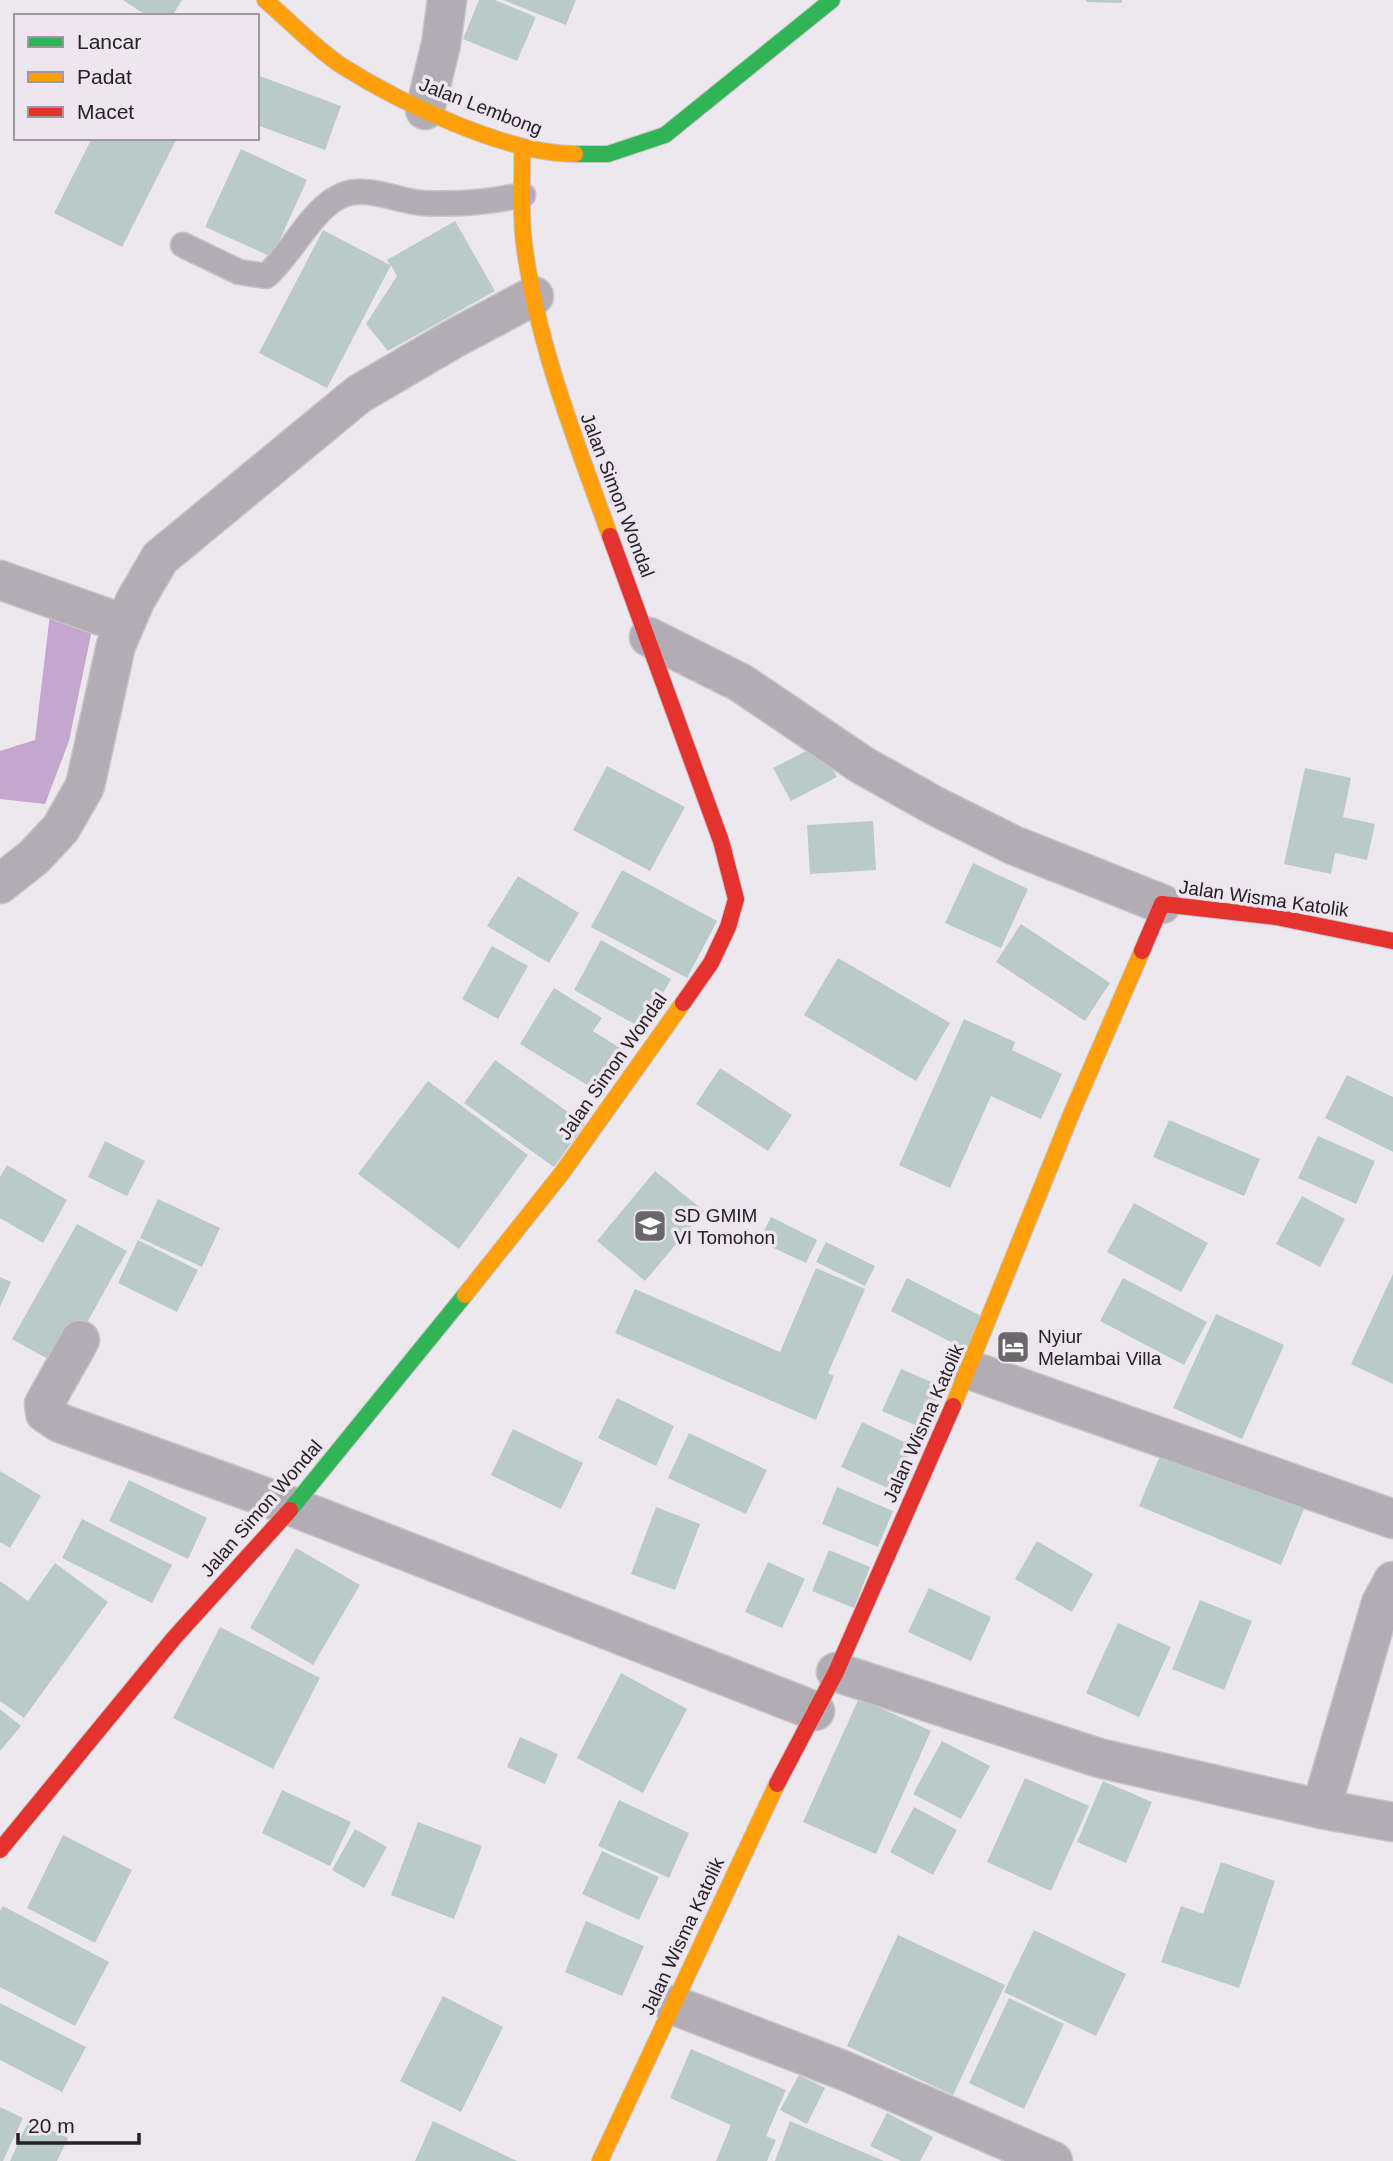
<svg xmlns="http://www.w3.org/2000/svg" width="1393" height="2161" font-family="Helvetica,sans-serif">
	<rect width="100%" height="100%" fill="#ede8ee"/>
	<!-- water -->
	<path fill="#c5a6cf" d="M50,614l44,6 -25,121 -24,63 -45,-5v-48l35,-11z"/>
	<!-- building -->
	<path fill="#bacac9" d="M123,0h59l-10,16h-25z
		M479,0h16l41,17 -19,44 -54,-22z
		M503,0h73l-10,25z
		M1086,0h36v3l-36,-1z
		M257,75l84,31 -16,44 -68,-25z
		M92,138h85l-55,109 -68,-34z
		M241,149l66,31 -35,77 -67,-30z
		M455,221l40,70 -107,60 -22,-27 31,-48 -6,-11 -64,123 -68,-35 64,-123 67,35 -3,-5z
		M820,744l17,33 -46,24 -18,-33z
		M607,766l78,41 -35,64 -77,-41z
		M1305,768l46,10 -8,39 32,7 -8,36 -32,-7 -4,21 -47,-10z
		M873,821l3,49 -66,4 -3,-49z
		M973,863l55,26 -27,59 -56,-25z
		M622,870l95,51 -30,57 -96,-51z
		M518,876l61,37 -30,50 -62,-37z
		M1021,924l89,59 -25,38 -89,-59z
		M601,940l70,39 -28,50 -69,-39z
		M492,946l36,20 -30,53 -36,-20z
		M838,958l112,65 -34,58 -112,-66z
		M554,988l48,30 -9,13 30,19 -26,41 -77,-47z
		M964,1019l51,23 -3,8 50,24 -21,45 -50,-23 -41,92 -51,-23z
		M495,1060l90,64 -31,43 -90,-64z
		M720,1068l72,47 -24,36 -72,-47z
		M1347,1075l46,22v55l-68,-34z
		M428,1081l100,74 -69,94 -101,-75z
		M1169,1120l91,39 -16,37 -91,-39z
		M1318,1136l57,25 -19,43 -58,-26z
		M105,1141l40,20 -18,35 -39,-19z
		M7,1165l60,35 -24,43 -43,-25v-41z
		M655,1171l49,40 -59,70 -48,-40z
		M1302,1196l43,23 -25,48 -44,-23z
		M158,1199l62,29 -18,39 -62,-29z
		M1134,1203l74,40 -27,49 -74,-40z
		M771,1217l46,23 -11,23 -47,-22z
		M77,1224l50,27 -65,116 -50,-28z
		M138,1240l60,30 -21,42 -59,-29z
		M826,1242l49,24 -10,20 -49,-24z
		M816,1268l49,21 -37,84 6,3 -18,44 -201,-87 20,-44 145,63z
		M1393,1274v110l-42,-20z
		M0,1277l11,5 -11,25z
		M907,1278l82,42 -17,33 -81,-42z
		M1123,1278l84,44 -23,43 -84,-44z
		M1216,1314l68,31 -42,94 -69,-31z
		M901,1369l47,20 -19,42 -47,-20z
		M617,1398l57,28 -18,40 -58,-28z
		M862,1422l51,24 -21,44 -51,-23z
		M513,1429l70,34 -22,46 -70,-34z
		M689,1433l78,37 -21,44 -78,-36z
		M1164,1446l142,58 -25,61 -142,-59z
		M0,1471l41,25 -31,52 -10,-6z
		M129,1480l78,38 -19,41 -79,-38z
		M837,1487l56,24 -15,36 -56,-23z
		M656,1507l44,17 -25,66 -44,-16z
		M82,1519l90,46 -20,38 -90,-45z
		M1037,1541l56,33 -21,38 -57,-33z
		M296,1548l64,37 -47,80 -63,-37z
		M829,1550l41,17 -16,41 -42,-17z
		M768,1562l37,17 -23,49 -37,-16z
		M55,1563l53,39 -84,116 -24,-17v-120l28,20z
		M929,1588l62,29 -20,44 -63,-29z
		M1200,1600l52,21 -28,69 -52,-21z
		M1118,1623l53,24 -32,70 -53,-24z
		M220,1627l100,51 -47,91 -100,-51z
		M621,1673l66,36 -44,84 -66,-35z
		M859,1698l72,33 -55,123 -73,-32z
		M0,1709l21,17 -21,25z
		M520,1737l38,17 -13,30 -38,-17z
		M942,1741l48,25 -29,53 -48,-25z
		M1025,1778l64,28 -38,85 -64,-29z
		M1103,1781l49,21 -26,61 -49,-21z
		M282,1790l69,32 -21,44 -68,-33z
		M619,1800l70,33 -20,45 -71,-32z
		M914,1807l43,23 -24,45 -43,-23z
		M418,1822l64,24 -28,73 -63,-24z
		M355,1829l32,18 -23,41 -32,-18z
		M63,1835l69,35 -37,73 -68,-35z
		M602,1851l57,26 -20,43 -57,-26z
		M1221,1862l54,19 -36,107 -78,-26 20,-56 22,8z
		M3,1906l106,56 -34,64 -75,-39v-76z
		M586,1921l58,25 -22,50 -57,-24z
		M1034,1930l92,44 -30,62 -92,-44z
		M898,1935l107,50 -52,110 -106,-49z
		M443,1996l60,31 -42,85 -61,-31z
		M1009,1998l55,26 -40,85 -55,-26z
		M0,2003l86,44 -24,45 -62,-32z
		M691,2049l95,41 -20,46 10,4 -9,21h-51l15,-36 -61,-27z
		M799,2075l26,13 -18,36 -27,-14z
		M0,2107l23,11 -20,43h-3z
		M887,2113l46,24 -13,24h-19l-31,-15z
		M29,2120l39,18 -11,23h-47z
		M433,2121l84,40h-102z
		M790,2121l94,40h-109z"/>
	<g fill="none" stroke-linecap="round" stroke-linejoin="round">
		<defs>
			<path id="lane" d="M183,245l56,27 27,4c26,-22 46,-69 77,-81 23,-10 55,6 79,8 35,2 67,-1 101,-8"/>
			<path id="street" d="M425,110l16,-66 6,-44
				M0,580l124,44
				M649,637l92,46 121,82 73,41 78,39 149,59
				M0,884l34,-27 27,-29 24,-42 31,-141 19,-44 25,-43 199,-164 94,-55 81,-43
				M80,1340l-36,64 1,9 15,10 233,84 522,204
				M970,1370l423,149
				M1393,1581l-12,22 -60,206 72,13
				M836,1672l263,86 222,51
				M673,2005l172,66 208,90"/>
			<path id="fast" d="M575,154h33l57,-19 167,-135
				M290,1510l175,-215"/>
			<path id="slow" d="M265,0c25,21 50,48 77,66 57,36 165,88 233,88
				M522,147c1,32 -2,65 2,96 13,101 52,198 86,293
				M465,1295l97,-122 121,-170
				M953,1406l120,-296 69,-159
				M600,2161l177,-377"/>
			<path id="jam" d="M610,536l111,305 15,58 -8,28 -17,36 -28,40
				M1142,951l20,-47 114,13 117,24
				M777,1784l59,-112 117,-266
				M0,1850l174,-212 116,-128"/>
		</defs>
		<!-- lane casing -->
		<use href="#lane" stroke="#c8c5c9" stroke-width="27"/>
		<!-- street casing -->
		<use href="#street" stroke="#c8c5c9" stroke-width="41"/>
		<!-- fast casing -->
		<use href="#fast" stroke="#c8c5c9" stroke-width="18"/>
		<!-- slow casing -->
		<use href="#slow" stroke="#c8c5c9" stroke-width="18"/>
		<!-- jam casing -->
		<use href="#jam" stroke="#c8c5c9" stroke-width="18"/>
		<!-- lane -->
		<use href="#lane" stroke="#b2acb5" stroke-width="24"/>
		<!-- street -->
		<use href="#street" stroke="#b2acb5" stroke-width="38"/>
		<!-- fast -->
		<use href="#fast" stroke="#30b455" stroke-width="16"/>
		<!-- slow -->
		<use href="#slow" stroke="#ff9f0a" stroke-width="16"/>
		<!-- jam -->
		<use href="#jam" stroke="#e5322d" stroke-width="16"/>
	</g>
	<!-- icons -->
	<defs>
		<symbol id="school-square" viewBox="-11 -11 22 22"><rect x="-9" y="-9" width="18" height="18" rx="4" fill="#6a676b" stroke="#eee5f1"/><path d="M0-5L7-2L0 1L-7-2ZM-4 1L0 2.5L4 1V4Q0 6-4 4Z" fill="#fff"/></symbol>
		<symbol id="hotel-square" viewBox="-11 -11 22 22"><rect x="-9" y="-9" width="18" height="18" rx="4" fill="#6a676b" stroke="#eee5f1"/><path d="M-6-4.5h1.5V1H6V5H4.5V3h-9V5H-6ZM-4 0a1.8 1.8 0 1 1 3.6 0ZM.5 0V-2.5h3Q6-2.5 6 0Z" fill="#fff"/></symbol>
	</defs>
	<g fill-rule="evenodd">
		<use href="#school-square" x="631" y="1207" width="38" height="38"/>
		<use href="#hotel-square" x="994" y="1328" width="38" height="38"/>
	</g>
	<g text-anchor="middle" stroke-width="7" stroke-linejoin="round" paint-order="stroke">
		<!-- street labels -->
		<g font-size="19" fill="#242125" stroke="#eee5f1">
			<text transform="translate(481 106) rotate(21)" y="7">Jalan Lembong</text>
			<text transform="translate(618 495) rotate(69)" y="7">Jalan Simon Wondal</text>
			<text transform="translate(1264 898) rotate(8)" y="7">Jalan Wisma Katolik</text>
			<text transform="translate(612 1066) rotate(-55)" y="7">Jalan Simon Wondal</text>
			<text transform="translate(923 1423) rotate(-66)" y="7">Jalan Wisma Katolik</text>
			<text transform="translate(261 1508) rotate(-49)" y="7">Jalan Simon Wondal</text>
			<text transform="translate(682 1936) rotate(-65)" y="7">Jalan Wisma Katolik</text>
		</g>
		<!-- poi labels -->
		<g font-size="19" fill="#242125" stroke="#eee5f1" text-anchor="start">
			<text x="674" y="1222">SD GMIM<tspan x="674" dy="22">VI Tomohon</tspan></text>
			<text x="1038" y="1343">Nyiur<tspan x="1038" dy="22">Melambai Villa</tspan></text>
		</g>
	</g>
	<!-- legend -->
	<rect x="14" y="14" width="245" height="126" fill="#eee5f1" stroke="#9d979f" stroke-width="2"/>
	<rect x="28" y="37" width="35" height="10" fill="#30b455" stroke="#9d979f" stroke-width="2"/>
	<text x="77" y="49" font-size="21" fill="#242125">Lancar</text>
	<rect x="28" y="72" width="35" height="10" fill="#ff9f0a" stroke="#9d979f" stroke-width="2"/>
	<text x="77" y="84" font-size="21" fill="#242125">Padat</text>
	<rect x="28" y="107" width="35" height="10" fill="#e5322d" stroke="#9d979f" stroke-width="2"/>
	<text x="77" y="119" font-size="21" fill="#242125">Macet</text>
	<!-- scale -->
	<path d="M18 2133v10h121v-10" fill="none" stroke="#242125" stroke-width="3.5"/>
	<text x="28" y="2133" font-size="21" fill="#242125" stroke="#eee5f1" stroke-width="5" paint-order="stroke">20 m</text>
</svg>
